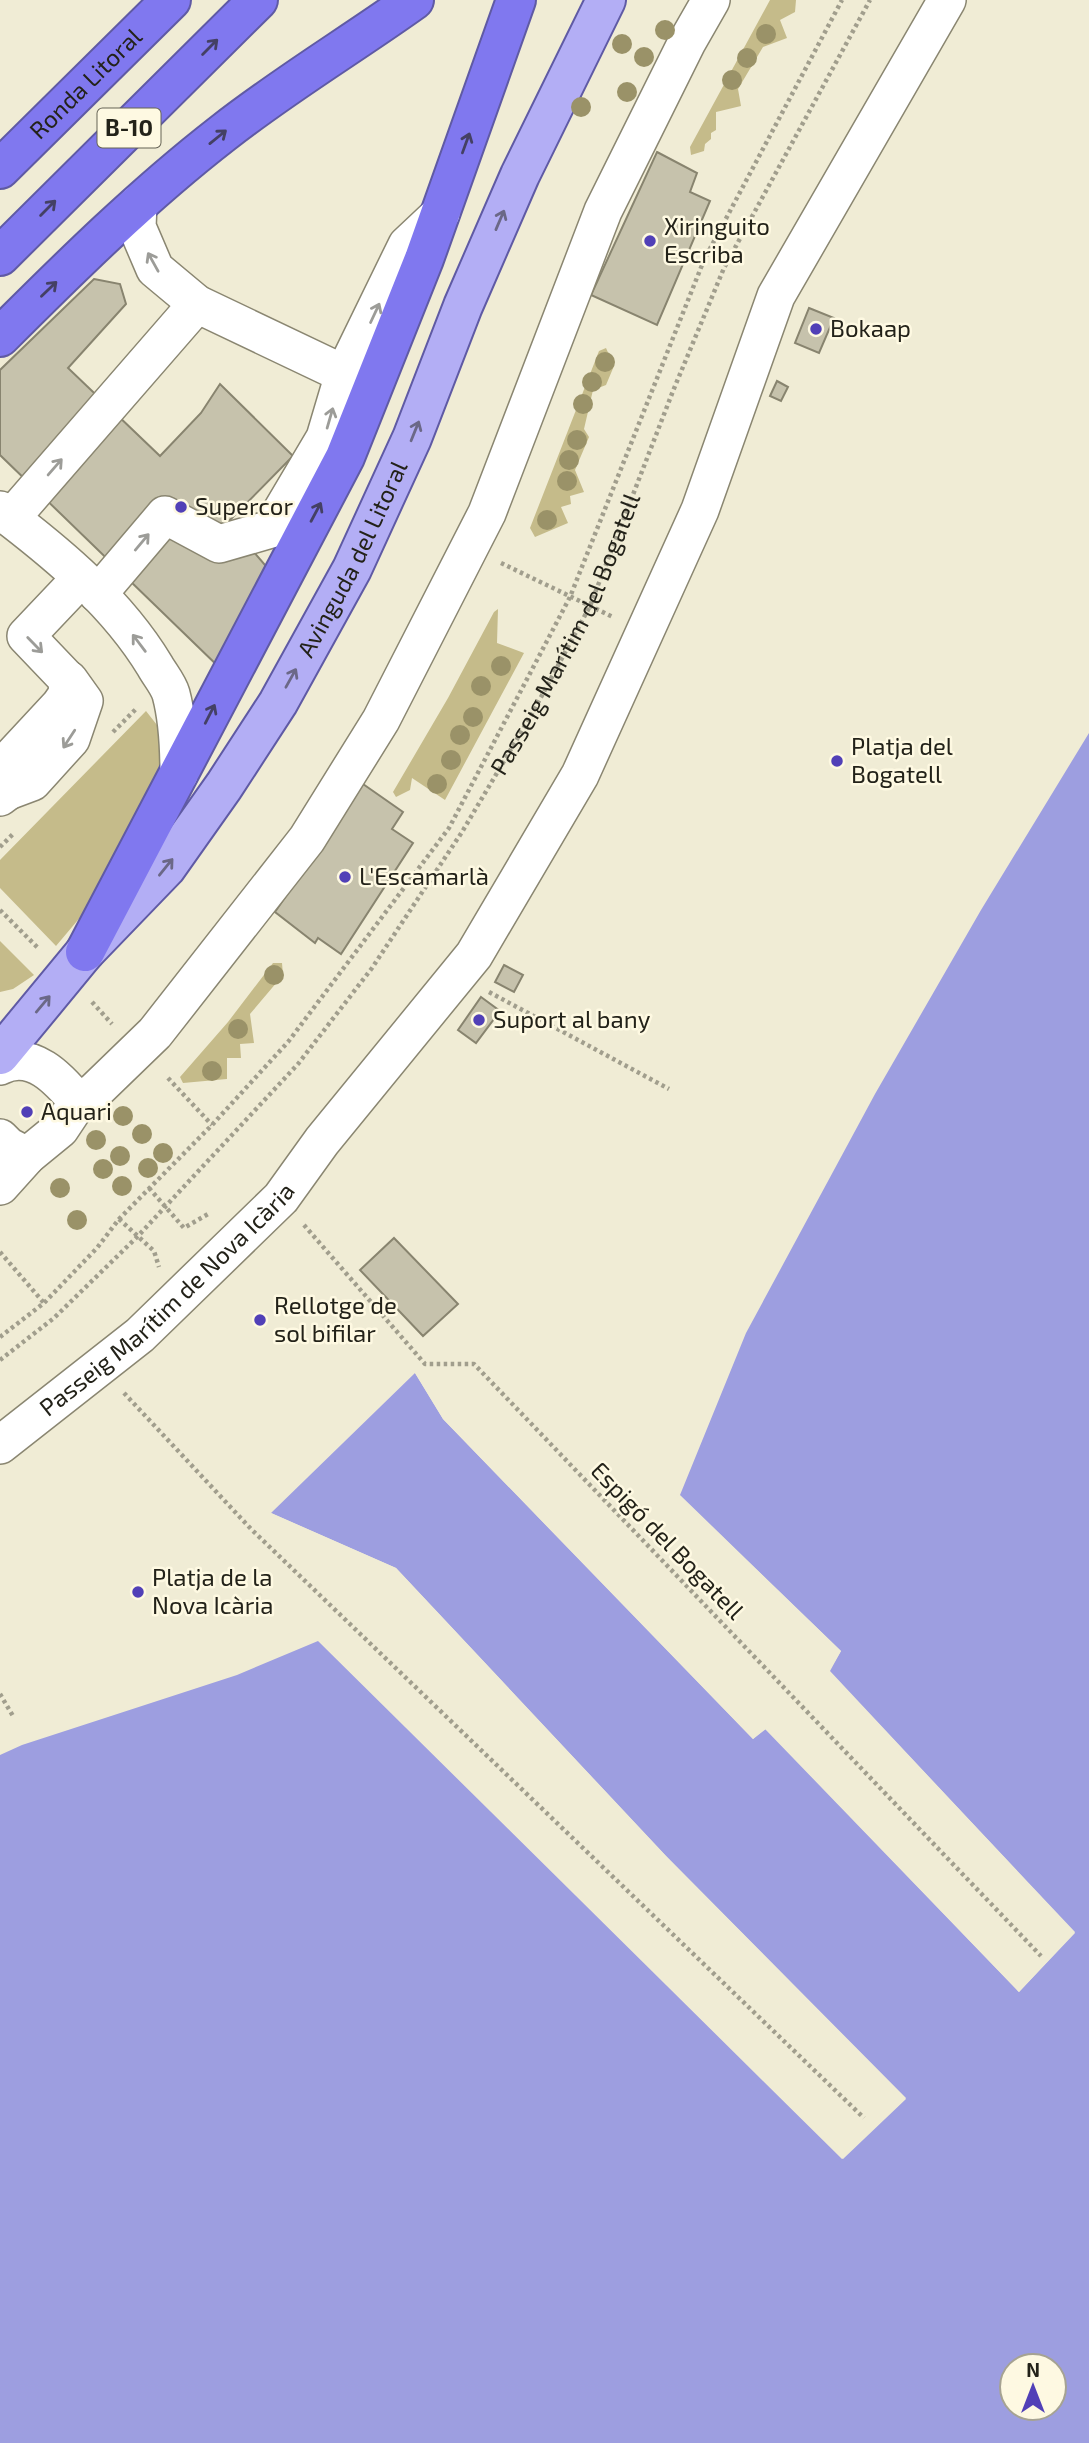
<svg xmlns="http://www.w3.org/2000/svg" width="1089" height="2443" font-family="'Exo 2',sans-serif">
	<rect width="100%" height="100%" fill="#f0ecd5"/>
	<!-- green -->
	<path fill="#c5bb8a" d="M770,0h26l-1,12 -15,8 7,18 -24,9 -25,42 3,17 -25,6v18l-5,3v6l-6,5 -1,7 -13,4 -1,-8z
		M606,348l8,18 -8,19 -13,5 -9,39 5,8 -14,33 9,22 -14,4 1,8 -10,3 7,16 -33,14 -5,-9 69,-177z
		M498,609l-1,34 27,10 -79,147 -33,-22 -2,12 -14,7 -3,-5 55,-94 46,-86z
		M146,711l11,14 8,29 -5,37 -72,117 -32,38 -56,-58v-28z
		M0,941l34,34 -21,14 -13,3z
		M273,963h9l1,12 -33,39 4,29 -14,1 1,14h-14v21l-44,4 -3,-6 48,-55z"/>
	<!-- water -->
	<path fill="#9d9ee0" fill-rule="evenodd" d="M1089,733v1710h-1089v-688l22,-10 215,-70 81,-34 524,518 64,-61 -240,-242 -270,-288 -125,-55 144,-140 28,46 310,320 12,-10 254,263 56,-60 -246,-261 12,-20 -161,-156 66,-162 129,-239 106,-184zM1012,2366h42v42h-42z"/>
	<!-- pier -->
	<path fill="#f0ecd5" d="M417,1371l29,46 308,318 10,-9 4,1 251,260 52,-54 -245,-260v-4l11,-17 -159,-154 -1,-5 164,158 -11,20 245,262 -56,59 -253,-263 -13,10 -310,-320 -28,-46z
		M271,1513l125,55 270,288 240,243 -63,60 -527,-521h4l523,517 58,-56 -238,-240 -269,-288 -126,-56z"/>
	<!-- building -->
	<path fill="#c6c2ac" stroke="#88846f" stroke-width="2" d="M657,152l40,21 -7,19 20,9 -53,124 -66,-30z
		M94,279l26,5 6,20 -58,64 92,88 41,-43 19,-29 73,72 -65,66 43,50 -48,99 -223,-216v-85z
		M809,308l25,10 -15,35 -24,-10z
		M777,381l11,6 -7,14 -11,-5z
		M363,784l40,28 -11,17 21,14 -72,111 -23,-16 -3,5 -40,-31z
		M504,965l19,10 -9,17 -19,-10z
		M481,997l19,14 -24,32 -18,-13z
		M394,1238l64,66 -35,32 -63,-66z"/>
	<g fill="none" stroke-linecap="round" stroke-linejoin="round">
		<defs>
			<g id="minor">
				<path d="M138,204l-1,23 18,42 42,35 147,70"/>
				<path d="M0,510c58,44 117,93 155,156 5,9 13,18 16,28 7,26 8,53 8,80"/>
				<path d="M11,518l186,-214"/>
				<path d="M98,594l67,-79 54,29 52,-15 54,-91 19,-64 63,-129 34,-32"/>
				<path d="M8,791l24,-9 39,-43 13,-38 -15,-21"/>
				<path d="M0,797l8,-6 1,-31 51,-55 7,-10 1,-15 -42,-44 55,-58"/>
				<path d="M0,1066c32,-17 59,13 78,36"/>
				<path d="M0,1138l8,8 19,10"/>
				<path d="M0,1186l27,-30 33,-27 18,-27 16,-10 61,-59 152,-194 74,-119 106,-207 116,-302 84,-169 24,-42"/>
				<path id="s2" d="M0,1445l140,-110 141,-137 41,-57 152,-186 106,-180 120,-265 76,-214 171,-296"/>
			</g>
			<g id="major">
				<path id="s3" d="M0,1055l85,-103 81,-84 58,-82 54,-83 74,-134 60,-131 51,-132 57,-131 86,-175"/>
			</g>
			<g id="highway">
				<path id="s4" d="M0,169l171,-169"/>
				<path d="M0,256l258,-256"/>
				<path d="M0,337c71,-71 143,-142 223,-204 61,-48 128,-88 191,-133"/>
				<path d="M85,952l260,-495 79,-198 92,-259"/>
			</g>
		</defs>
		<!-- minor casing -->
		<use href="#minor" stroke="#8a8671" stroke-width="40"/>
		<!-- major casing -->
		<use href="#major" stroke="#5f5aa4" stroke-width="42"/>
		<!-- highway casing -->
		<use href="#highway" stroke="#5f5aa4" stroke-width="42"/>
		<!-- path -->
		<g stroke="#a19e8d" stroke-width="4.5" stroke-dasharray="3.5 3.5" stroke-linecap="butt">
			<path d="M501,563l112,54"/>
			<path d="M113,732l24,-24"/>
			<path d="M0,847l14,-14"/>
			<path d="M0,910l39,39"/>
			<path d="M489,992l180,97"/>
			<path d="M92,1002l20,22"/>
			<path d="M168,1078l44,47"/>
			<path d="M149,1188l35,40 24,-14"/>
			<path d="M119,1219l35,32 5,16"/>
			<path d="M304,1225l121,139h49l567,592"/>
			<path d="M0,1252l44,51"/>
			<path d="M0,1337l44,-34 53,-55 22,-29 93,-94 76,-83 161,-214 121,-231 134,-337 138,-260"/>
			<path id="s1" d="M0,1360l54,-42 84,-82 160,-172 74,-96 90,-136 71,-120 57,-106 83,-215 51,-123 146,-268"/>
			<path d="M124,1393l127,136 613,589"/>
			<path d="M0,1694l13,22"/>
		</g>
		<!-- minor -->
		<use href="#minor" stroke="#fff" stroke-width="37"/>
		<!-- major -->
		<use href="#major" stroke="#b3aef5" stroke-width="38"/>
		<!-- highway -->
		<use href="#highway" stroke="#8078ef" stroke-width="38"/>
	</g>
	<!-- trees -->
	<g fill="#9a9268">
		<circle cx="665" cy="30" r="10"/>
		<circle cx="766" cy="34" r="10"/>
		<circle cx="622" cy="44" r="10"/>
		<circle cx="644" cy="57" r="10"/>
		<circle cx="747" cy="58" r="10"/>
		<circle cx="732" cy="80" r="10"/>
		<circle cx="627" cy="92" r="10"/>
		<circle cx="581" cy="107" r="10"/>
		<circle cx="605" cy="362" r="10"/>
		<circle cx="592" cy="382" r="10"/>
		<circle cx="583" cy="404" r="10"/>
		<circle cx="577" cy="440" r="10"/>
		<circle cx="569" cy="460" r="10"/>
		<circle cx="567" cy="481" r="10"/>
		<circle cx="547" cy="520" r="10"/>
		<circle cx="501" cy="666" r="10"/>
		<circle cx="481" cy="686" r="10"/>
		<circle cx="473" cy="717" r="10"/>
		<circle cx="460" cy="735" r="10"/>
		<circle cx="451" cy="760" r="10"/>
		<circle cx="437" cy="784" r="10"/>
		<circle cx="274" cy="975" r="10"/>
		<circle cx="238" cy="1029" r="10"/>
		<circle cx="212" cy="1071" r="10"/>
		<circle cx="123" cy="1116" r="10"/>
		<circle cx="142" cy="1134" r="10"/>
		<circle cx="96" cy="1140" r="10"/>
		<circle cx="163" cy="1153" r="10"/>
		<circle cx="120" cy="1156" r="10"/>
		<circle cx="148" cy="1168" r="10"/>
		<circle cx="103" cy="1169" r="10"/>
		<circle cx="122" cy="1186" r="10"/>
		<circle cx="60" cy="1188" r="10"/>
		<circle cx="77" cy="1220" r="10"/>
	</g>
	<!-- one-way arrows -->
	<defs><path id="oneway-shaft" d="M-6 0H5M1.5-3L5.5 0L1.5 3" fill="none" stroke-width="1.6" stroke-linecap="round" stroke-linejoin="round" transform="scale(1.75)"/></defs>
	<g stroke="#444064">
		<use href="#oneway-shaft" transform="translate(210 47) rotate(-45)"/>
		<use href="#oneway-shaft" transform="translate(218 137) rotate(-39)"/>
		<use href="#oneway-shaft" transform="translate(466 143) rotate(-70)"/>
		<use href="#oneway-shaft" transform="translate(48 208) rotate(-45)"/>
		<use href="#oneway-shaft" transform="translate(49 289) rotate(-44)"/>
		<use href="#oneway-shaft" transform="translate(316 512) rotate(-62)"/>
		<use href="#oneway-shaft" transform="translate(210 714) rotate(-63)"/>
	</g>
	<g stroke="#6b6887">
		<use href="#oneway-shaft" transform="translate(500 220) rotate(-67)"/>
		<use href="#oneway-shaft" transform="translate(415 431) rotate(-68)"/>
		<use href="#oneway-shaft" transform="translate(291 678) rotate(-61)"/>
		<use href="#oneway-shaft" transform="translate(166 867) rotate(-51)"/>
		<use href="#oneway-shaft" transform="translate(43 1004) rotate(-50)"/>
	</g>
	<g stroke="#9c9c98">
		<use href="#oneway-shaft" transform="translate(153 262) rotate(-119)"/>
		<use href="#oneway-shaft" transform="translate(375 313) rotate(-65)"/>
		<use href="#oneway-shaft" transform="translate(330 418) rotate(-74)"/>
		<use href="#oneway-shaft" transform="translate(55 467) rotate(-49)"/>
		<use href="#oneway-shaft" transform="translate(142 542) rotate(-50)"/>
		<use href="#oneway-shaft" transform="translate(139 643) rotate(-127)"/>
		<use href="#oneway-shaft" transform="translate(35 645) rotate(46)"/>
		<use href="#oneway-shaft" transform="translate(69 739) rotate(123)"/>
	</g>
	<!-- markers -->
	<g fill="#5140b7" stroke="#fef9e2" stroke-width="2.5">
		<circle cx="650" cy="241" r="7"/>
		<circle cx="816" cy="329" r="7"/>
		<circle cx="181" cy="507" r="7"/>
		<circle cx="837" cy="761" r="7"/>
		<circle cx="345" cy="877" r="7"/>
		<circle cx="479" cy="1020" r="7"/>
		<circle cx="27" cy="1112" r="7"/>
		<circle cx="260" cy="1320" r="7"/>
		<circle cx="138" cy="1592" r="7"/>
	</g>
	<g text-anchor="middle" stroke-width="5" stroke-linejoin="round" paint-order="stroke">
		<!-- shield labels -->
		<rect fill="#fef9e2" stroke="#656255" stroke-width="2" x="97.5" y="108.5" width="63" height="39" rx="5"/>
		<g font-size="23" font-weight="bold" fill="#232219">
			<text x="129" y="136">B-10</text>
		</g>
		<!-- street labels -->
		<g font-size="24" fill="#232219" stroke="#fef9e2">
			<text dy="8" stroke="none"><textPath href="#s4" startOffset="121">Ronda Litoral</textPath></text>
			<text dy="8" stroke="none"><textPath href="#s3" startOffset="612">Avinguda del Litoral</textPath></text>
			<text dy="8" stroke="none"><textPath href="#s1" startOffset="929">Passeig Marítim del Bogatell</textPath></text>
			<text dy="8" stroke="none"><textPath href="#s2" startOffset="222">Passeig Marítim de Nova Icària</textPath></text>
			<text transform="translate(667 1541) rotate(46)" y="8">Espigó del Bogatell</text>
		</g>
		<!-- poi labels -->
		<g font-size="24" fill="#232219" stroke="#fef9e2" text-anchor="start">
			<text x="664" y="235">Xiringuito<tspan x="664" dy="28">Escriba</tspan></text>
			<text x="830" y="337">Bokaap</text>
			<text x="195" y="515">Supercor</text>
			<text x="851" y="755">Platja del<tspan x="851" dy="28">Bogatell</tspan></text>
			<text x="359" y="885">L'Escamarlà</text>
			<text x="493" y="1028">Suport al bany</text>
			<text x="41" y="1120">Aquari</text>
			<text x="274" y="1314">Rellotge de<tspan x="274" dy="28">sol bifilar</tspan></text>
			<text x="152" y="1586">Platja de la<tspan x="152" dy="28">Nova Icària</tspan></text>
		</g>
	</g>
	<!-- north arrow -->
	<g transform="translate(1033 2387)"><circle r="33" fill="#fef9e2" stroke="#a6a392" stroke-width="2"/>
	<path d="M0-5L12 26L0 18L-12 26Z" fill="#5140b7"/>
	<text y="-10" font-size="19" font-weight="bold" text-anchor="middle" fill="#232219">N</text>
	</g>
</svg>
